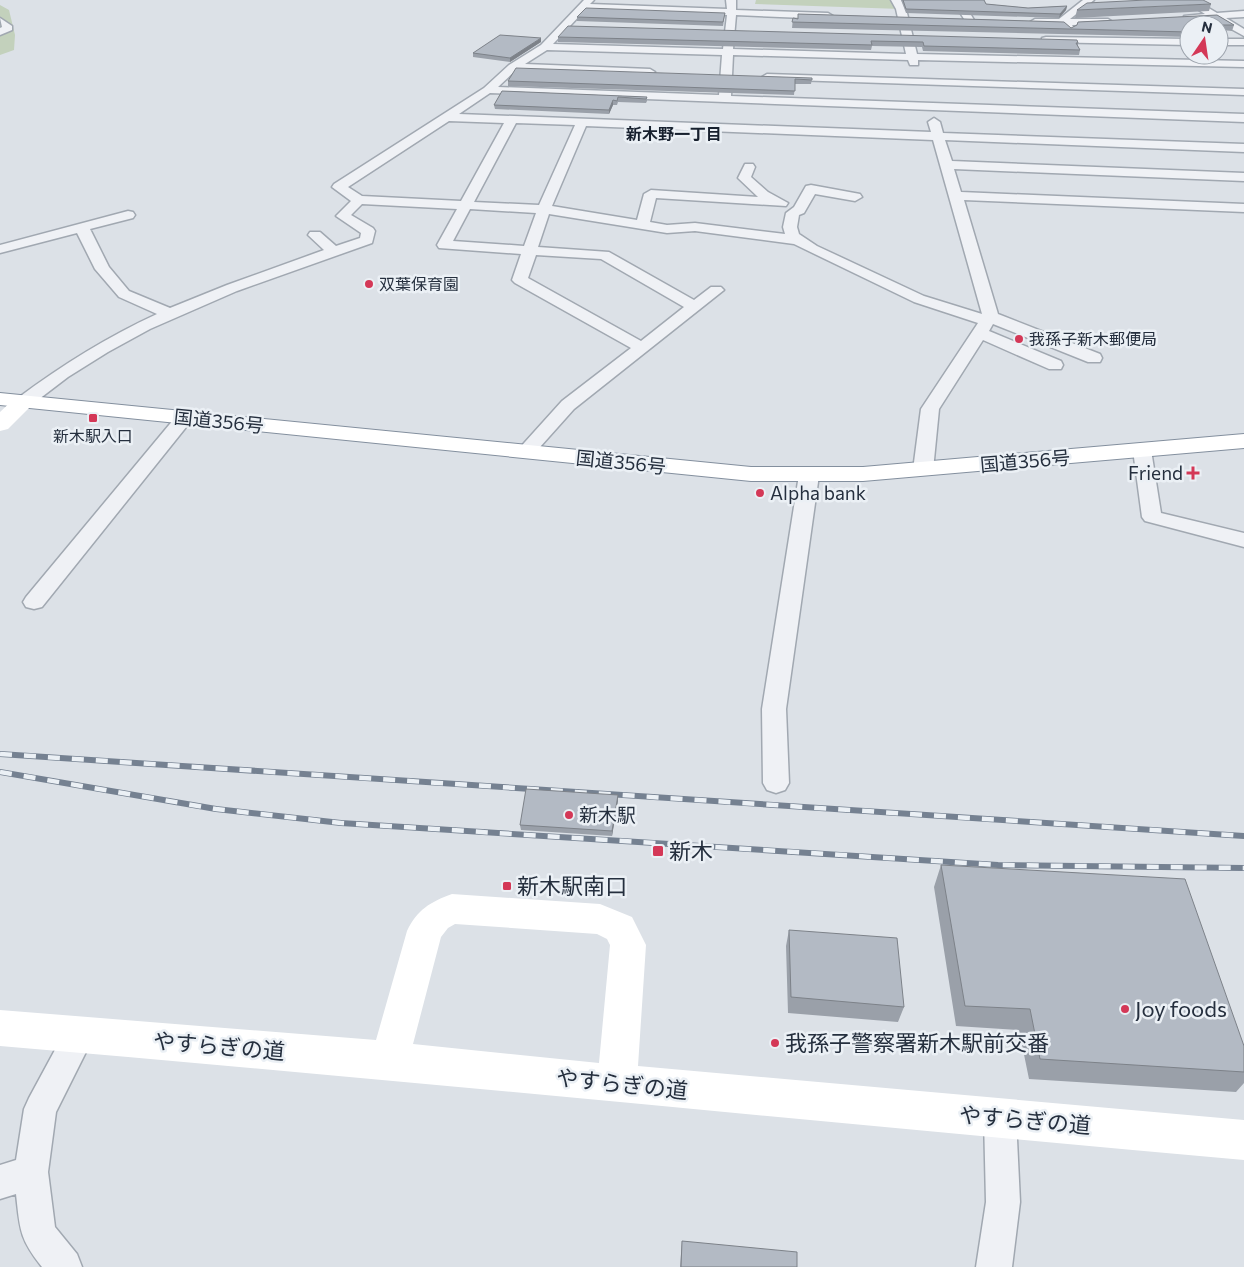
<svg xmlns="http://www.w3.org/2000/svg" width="1244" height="1267" font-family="Commissioner,'Noto Sans JP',sans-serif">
	<rect width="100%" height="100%" fill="#dce1e7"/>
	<!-- green -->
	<path fill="#c3d1bc" d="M756,0h140l5,9 -146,-5z
		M0,5l9,5 6,25 -1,15 -14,5z"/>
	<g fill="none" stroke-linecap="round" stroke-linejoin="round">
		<defs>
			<path id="street" d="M584,0h10l-4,4 137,5 -1,-9h10v10l92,3 5,3 -5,3 -92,-4 -3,34 173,5 -10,-45 -5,-9h10l5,9 11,45 327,7v6l-326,-7v5h-8l-2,-5 -175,-5 -2,41 513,18v8l-754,-29 -31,21 472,18 -3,-10 6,-4 6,4 3,11 301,11v8l-299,-12 7,21 292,12v8l-290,-12 7,23 283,12v8l-280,-12 34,114 102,40 2,4 -2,4h-12l-95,-38 -4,7 72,30 2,4 -2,4h-12l-66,-29 -44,69 -6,61 -3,4h-14l-3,-4 8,-61 57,-86 -64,-21 -120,-58 -99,-13 -28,2 -118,-19 -11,33 71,5 85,48 17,-13h10l3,3 -150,119 -42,47h-14l-2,-4 46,-51 69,-53 -116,-65 -3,-3 9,-26 -82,-6 -2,-3 20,-36 -95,-5 -11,11 22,13 2,3 -3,12 -135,48 -87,38 -42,23 -40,25 -38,29h-12l-3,-4 3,-4c44,-33 89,-61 139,-84l-38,-17 -24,-28 -18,-36 -77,20v-8l128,-34 5,1 2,3 -2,3 -43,11 19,38 20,24 41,17 57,-23 97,-35 -16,-15 2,-3h10l16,14 24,-8 1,-5 -25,-17 15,-15 -19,-14 2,-3 150,-96 25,-23 32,-20zM585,10l142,5 -4,34 -170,-5zM547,50l175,5 -3,40 -221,-8 18,-17 134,5 5,-3 -5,-3 -125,-5zM449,121l55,2 -43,78 -99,-5 -14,-9zM516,123l59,2 -36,80 -65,-3zM586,126l347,14 49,174 -58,-18 -107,-50 -18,-12 -2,-7 2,-12 5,-2 11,-19 40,7 7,-4 -2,-3 -49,-9 -5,1 -12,21 -8,6 -3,14 2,7 -90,-11 -28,2 -17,-3 6,-24 130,8 2,-3 -20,-11 -17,-15 4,-10 -2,-3h-8l-7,14 20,19 -107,-7 -7,4 -7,26 -85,-14zM470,209l66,4 -12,33 -71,-5zM536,255l65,4 83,48 -43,34 -113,-63z
				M952,0h10l12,20 -2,2h-6z
				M1083,0h11l-24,19h38l5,3 -2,2 -39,1 3,4 -5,3 -3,-1 -4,-6h-28l-5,-3 5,-3h24z
				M1183,0h12l22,13 27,-2v6l-18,1 18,11v7l-31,-17 -29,1v-4l21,-2z
				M0,18l12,8v4l-12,5v-7l2,-1z
				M1046,37l143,2v6l-147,-3v-4z
				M1219,39h25v6h-25z
				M767,74l477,15v6l-481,-16 -1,-2z
				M185,412l6,1 3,4 -3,4 -149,186 -8,2 -8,-2 -3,-5 3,-5 153,-184z
				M1142,444l7,2 2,4 10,63 83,20v14l-99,-26 -3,-4 -9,-67 2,-4z
				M809,469l7,2 3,4 -33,234 3,74 -4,7 -9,3 -9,-3 -4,-7 -1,-74 37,-234 3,-4z
				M80,1019l11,5 4,10 -39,78 -8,60 7,55 22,27 5,13h-40c-23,-29 -22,-38 -26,-73l-16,5v-34l16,-5 8,-51 5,-11 40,-74z
				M1000,1102l12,4 4,12 4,84 -8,65h-36l10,-65 -2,-84 4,-12z"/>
			<path id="highway" d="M0,393l751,74h112l381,-33v14l-381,33h-112l-751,-76z"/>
		</defs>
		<!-- street casing -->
		<use href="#street" stroke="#a1a8b1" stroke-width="3"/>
		<!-- highway casing -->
		<use href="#highway" stroke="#838f9e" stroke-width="2"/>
		<!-- street -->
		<use href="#street" fill="#eff1f5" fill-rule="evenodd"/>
		<!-- secondary -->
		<path fill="#fff" fill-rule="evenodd" d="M24,396l8,1 3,5 -27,27 -8,2v-19l16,-15z
			M452,894l148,10 32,13 14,28 -8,121 606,54v40c-415,-37 -829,-79 -1244,-114v-36l376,30 31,-109c10,-21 23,-29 45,-37zM455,924l142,10 10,5 3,6 -11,118 -186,-19 28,-107 7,-9z"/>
		<!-- highway -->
		<use href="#highway" fill="#fff" fill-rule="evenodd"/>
		<defs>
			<path id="rail" d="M0,754l1244,82
				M0,772l216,37 125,14 657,42 246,3"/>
		</defs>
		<!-- rail casing -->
		<use href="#rail" stroke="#758191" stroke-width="6"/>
		<!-- rail -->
		<use href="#rail" stroke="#ebf0f5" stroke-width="4.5" stroke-dasharray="12" stroke-linecap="butt"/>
	</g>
	<!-- wall -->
	<path fill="#9aa0a9" d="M901,0h83l2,4 42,4 39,-2 -1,4 -7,8 -153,-5z
		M1211,4l-2,7 -134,7 2,-8z
		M725,13l-2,13 -146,-5v-4z
		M798,14l266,8 7,6 6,-3 1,-3 139,-7 17,10 -2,6 -10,-1 1,2 -1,5 -3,1v-13h-30v12l-397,-9 1,-10 5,1z
		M558,37l520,6v3l2,4 -1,5 -156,-4 -1,-4 -50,-1 -1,4 -313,-8z
		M541,42l-31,20 -37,-5v-4z
		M812,78l-1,6h-16l-1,11 -286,-9v-5z
		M502,91l145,6v4l-1,2 -28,-1 -1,3h-4l-4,9 -114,-5 -1,-4z
		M618,800l-6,36 -91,-6 -1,-5z
		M941,865l303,181v37l-8,9 -207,-13 -10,-49 -63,-4 -22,-139z
		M789,930l115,77 -6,15 -110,-9 -2,-67z
		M682,1241l115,26h-117z"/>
	<!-- shaded-wall -->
	<path fill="#7d8289" d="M1067,6l-1,4 -7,8 1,-4z
		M1223,32l-1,5 -3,1v-5z
		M541,38v4l-31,20v-4z
		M613,100v5l-4,9v-4z
		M618,795v5l-6,36v-5z"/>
	<!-- building -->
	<path fill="#b3bac4" stroke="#7d8289" d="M903,0h81l2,4 42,4 39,-2 -7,8 -154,-5z
		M1146,0h57l8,4 -134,6 10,-7z
		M586,8l139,5 -2,9 -146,-5z
		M798,14l266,8 7,6 6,-3 1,-3 139,-7 17,10h-45v7l-397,-10 1,-4 5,1z
		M568,26l509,14 1,3h-2l4,7 -156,-4 -1,-4 -52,-1 1,4 -314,-8z
		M1219,28l4,4 -4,1z
		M500,35l41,3 -31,20 -37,-5z
		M516,68l296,10v2l-17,-1v12l-287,-10z
		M502,91l145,6 -1,2 -28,-2 -1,4 -4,-1 -4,10 -115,-5z
		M526,789l92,6 -6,36 -92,-6z
		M941,865l244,14 59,167v26l-204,-13 -10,-50 -65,-3z
		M789,930l108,8 7,69 -113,-10z
		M682,1241l115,11v15h-116z"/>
	<!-- markers -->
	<g fill="#d43857" stroke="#ebf0f5" stroke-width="2">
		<circle cx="369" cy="284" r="5"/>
		<circle cx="1019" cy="339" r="5"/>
		<rect x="88" y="413" width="10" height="10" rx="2.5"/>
		<path d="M1190.5 465.5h5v5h5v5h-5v5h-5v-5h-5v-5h5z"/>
		<circle cx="760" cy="493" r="5"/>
		<circle cx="569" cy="815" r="5"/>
		<rect x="652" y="845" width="12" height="12" rx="2.5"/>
		<rect x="502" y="881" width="10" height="10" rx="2.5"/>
		<circle cx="1125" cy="1009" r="5"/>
		<circle cx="775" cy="1043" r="5"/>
	</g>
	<g text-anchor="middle" stroke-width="5" stroke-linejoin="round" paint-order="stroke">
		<!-- far-neighbourhood labels -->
		<g font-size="16" font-weight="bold" fill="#17202e" stroke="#ebf0f5">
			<text x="674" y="140">新木野一丁目</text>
		</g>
		<!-- far-poi labels -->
		<g font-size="16" fill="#252f3e" stroke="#ebf0f5" text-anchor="start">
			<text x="379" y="290">双葉保育園</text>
			<text x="1029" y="345">我孫子新木郵便局</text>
			<text x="93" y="442" text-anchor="middle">新木駅入口</text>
		</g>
		<!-- street labels -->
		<g font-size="19" fill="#252f3e" stroke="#ebf0f5">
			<text transform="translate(219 421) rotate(6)" y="7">国道356号</text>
			<text transform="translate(1025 461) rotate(-5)" y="7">国道356号</text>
			<text transform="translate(621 462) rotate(6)" y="7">国道356号</text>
		</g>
		<!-- poi labels -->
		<g font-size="19" fill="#252f3e" stroke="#ebf0f5" text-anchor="start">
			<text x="1183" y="480" text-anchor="end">Friend</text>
			<text x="770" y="500">Alpha bank</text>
			<text x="579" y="822">新木駅</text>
		</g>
		<!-- near-poi labels -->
		<g font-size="22" fill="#252f3e" stroke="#ebf0f5" text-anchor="start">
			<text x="669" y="859">新木</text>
			<text x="517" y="894">新木駅南口</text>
			<text x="1135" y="1017">Joy foods</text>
			<text x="785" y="1051">我孫子警察署新木駅前交番</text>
		</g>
		<!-- near-street labels -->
		<g font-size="22" fill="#252f3e" stroke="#ebf0f5">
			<text transform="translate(219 1046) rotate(5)" y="8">やすらぎの道</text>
			<text transform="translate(622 1084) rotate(6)" y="8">やすらぎの道</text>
			<text transform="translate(1025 1120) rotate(5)" y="8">やすらぎの道</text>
		</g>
	</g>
	<!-- north arrow -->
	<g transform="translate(1204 40) rotate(13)"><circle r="24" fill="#ebf0f5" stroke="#9ca3ac"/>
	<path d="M0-4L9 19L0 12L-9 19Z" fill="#d43857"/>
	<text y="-8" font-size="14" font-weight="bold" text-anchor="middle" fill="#252f3e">N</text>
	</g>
</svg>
